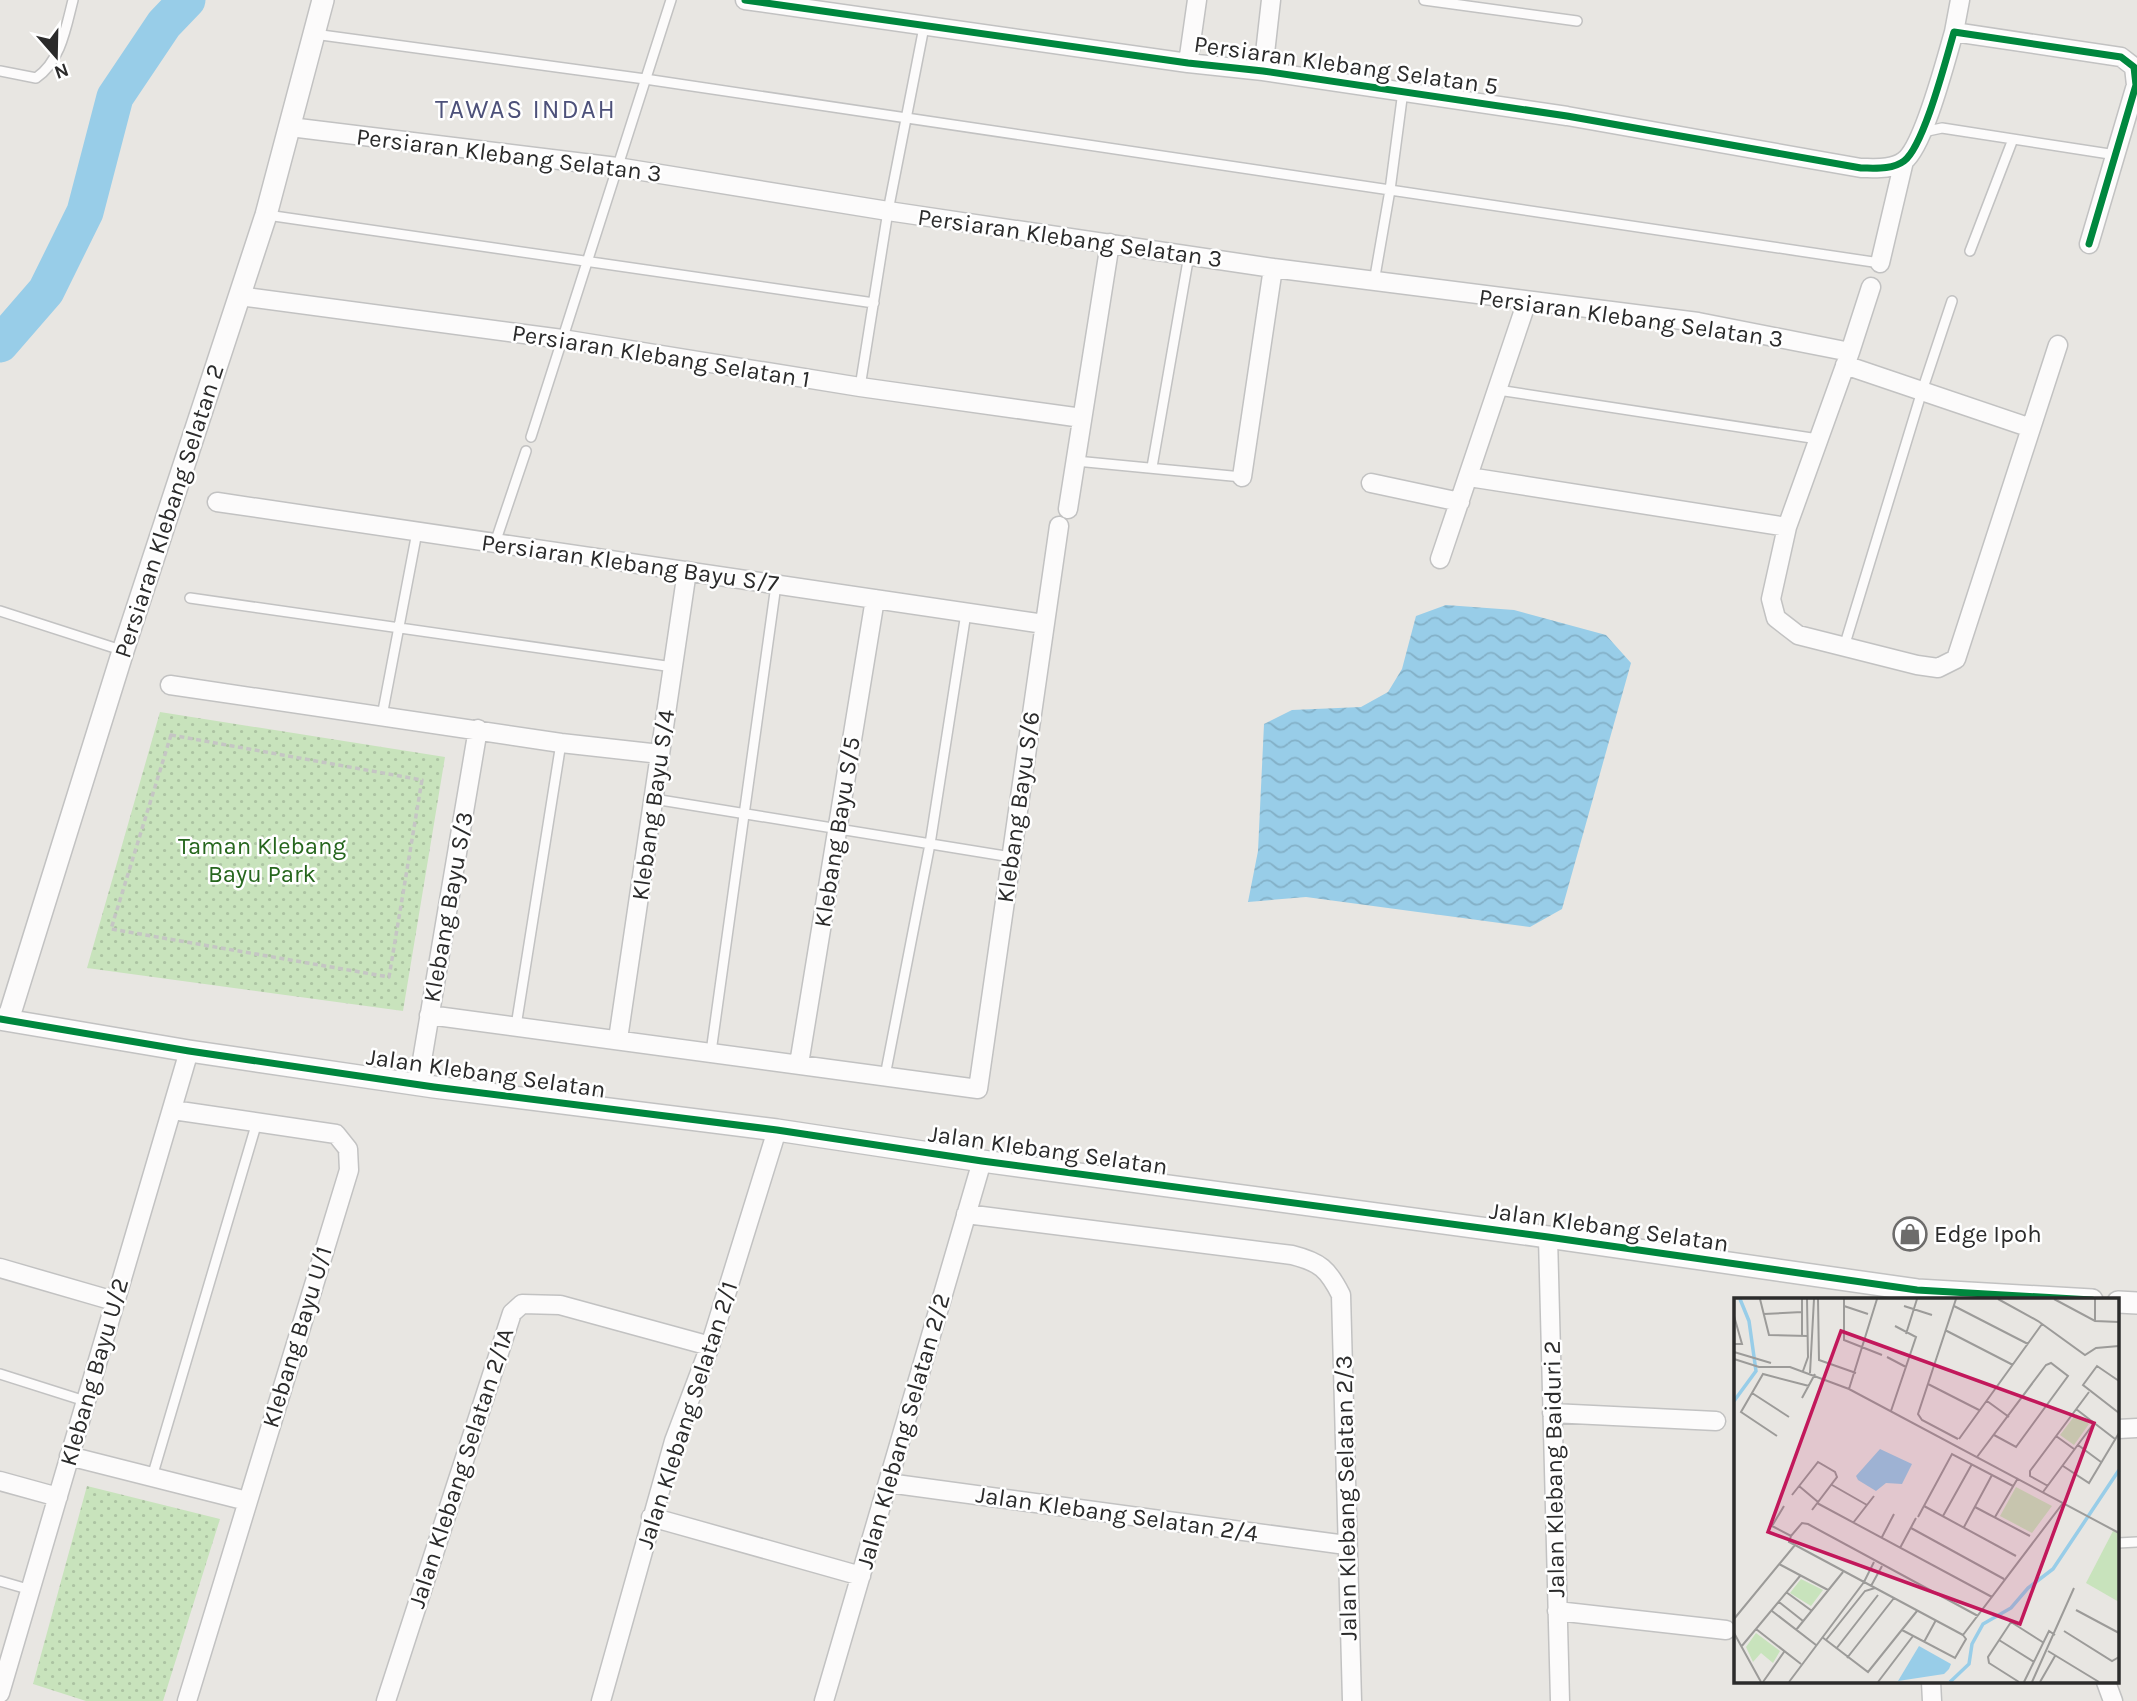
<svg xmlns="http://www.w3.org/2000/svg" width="2137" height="1701" font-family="Karla,sans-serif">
	<defs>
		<pattern id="park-dots" width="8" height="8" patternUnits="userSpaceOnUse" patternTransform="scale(1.75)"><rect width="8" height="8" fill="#c8e3bc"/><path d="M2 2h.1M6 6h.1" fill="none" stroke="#acc3a2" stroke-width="1.8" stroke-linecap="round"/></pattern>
		<pattern id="water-waves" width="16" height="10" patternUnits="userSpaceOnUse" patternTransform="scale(1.75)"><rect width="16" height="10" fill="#98cde8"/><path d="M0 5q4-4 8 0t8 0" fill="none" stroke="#83b0c7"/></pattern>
	</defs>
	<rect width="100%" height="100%" fill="#e8e6e2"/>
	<!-- park -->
	<path fill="url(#park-dots)" d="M160,712l285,45 -42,254 -316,-43z
		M87,1486l133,33 -57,182h-77l-53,-17z"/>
	<!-- water -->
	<path fill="url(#water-waves)" d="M1446,605l68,5 92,25 25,28 -69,246 -32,18 -224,-30 -58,5 10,-51 6,-127 28,-14 69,-3 27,-15 14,-23 14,-53z"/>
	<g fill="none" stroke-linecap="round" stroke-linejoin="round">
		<!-- river -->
		<path stroke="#98cde8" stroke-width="37" d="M0,344l46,-53 39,-79 30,-115 49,-73 23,-24"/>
		<defs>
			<path id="service" d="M1424,0l153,21
				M314,34l331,45 1235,184
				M0,71l36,7c25,-17 30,-51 37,-78
				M1923,132l19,-4 174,27
				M267,215l607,88
				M1970,251l43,-112
				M1374,282l16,-92 13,-99
				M860,387l28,-176 36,-184
				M1498,390l320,49
				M531,437l140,-437
				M1076,461l166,16
				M1152,467l37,-212
				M495,543l31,-92
				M190,598l483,69
				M0,611l121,39
				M1844,647l78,-256 30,-90
				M382,716l35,-184
				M654,799l357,58
				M516,1026l45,-283
				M711,1052l65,-467
				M885,1076l45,-232 36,-231
				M0,1374l85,27
				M152,1477l105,-355
				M2118,1543l19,-1
				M0,1581l31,9"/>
			<path id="minor" d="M745,0l443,63 75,8 304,45 294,52c13,0 31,2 43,-7 20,-15 42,-102 50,-129l167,25 13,10 2,18 -47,159
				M1954,32l6,-32
				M1188,63l9,-63
				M1263,71l8,-71
				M290,127l327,40 271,44 385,57 425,54 152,30
				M1880,263l24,-102
				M1871,287l-21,65 -63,175 -16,72 5,19 22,17 119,30 21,3 18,-9 102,-314
				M239,296l323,43 298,48 222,31
				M1845,365l186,63
				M1242,477l31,-209
				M1469,477l318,50
				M1371,483l89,19
				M217,502l827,122
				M1068,509l42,-266
				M1440,559l87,-258
				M170,685l391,58 99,11
				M429,1015l549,74 81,-563
				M618,1039l69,-468
				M799,1064l76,-465
				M418,1084l60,-355
				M173,1110l163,24 12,15 1,21 -162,531
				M966,1214l326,41c28,7 36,14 49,40l11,406
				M1548,1237l12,464
				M0,1268l114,33
				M1552,1413l164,8
				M2118,1429l19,-1
				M69,1456l178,45
				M0,1481l58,16
				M888,1483l458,62
				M651,1517l210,59
				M1557,1611l169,19
				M1931,1682l1,19
				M2106,1682l7,19
				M0,1693l189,-642
				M386,1701l126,-388 10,-9 38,1 150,41
				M601,1701l73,-260 36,-95 67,-216
				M824,1701l158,-540"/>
			<path id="tertiary" d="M0,1019l189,32 245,36 343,43 205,31 566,76 369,53 175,10
				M8,1020l115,-369 143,-436 57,-215
				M2118,1302l19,1"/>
		</defs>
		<!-- service casing -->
		<use href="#service" stroke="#c2c2c2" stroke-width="12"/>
		<!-- minor casing -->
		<use href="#minor" stroke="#c2c2c2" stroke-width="21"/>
		<!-- tertiary casing -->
		<use href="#tertiary" stroke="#c2c2c2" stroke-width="24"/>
		<!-- path -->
		<path stroke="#c5c5c4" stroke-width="3.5" stroke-dasharray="5 3.5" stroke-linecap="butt" d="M171,735l251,45 -33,197 -278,-48z"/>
		<!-- service -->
		<use href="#service" stroke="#fcfbfb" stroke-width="9"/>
		<!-- minor -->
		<use href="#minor" stroke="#fcfbfb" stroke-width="18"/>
		<!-- tertiary -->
		<use href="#tertiary" stroke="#fcfbfb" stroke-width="21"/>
		<defs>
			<path id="cycleway" d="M745,0l443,63 75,8 304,45 294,52c13,0 31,2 43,-7 20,-15 42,-102 50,-129l167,25 13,10 2,18 -47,159
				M0,1019l189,32 245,36 343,43 205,31 566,76 369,53 175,10"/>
		</defs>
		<!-- cycleway casing -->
		<use href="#cycleway" stroke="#fff" stroke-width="11"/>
		<!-- cycleway -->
		<use href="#cycleway" stroke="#00873e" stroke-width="7"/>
	</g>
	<!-- icons -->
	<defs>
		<symbol id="shop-ring" viewBox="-11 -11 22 22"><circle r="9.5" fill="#fff" stroke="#6d6c6b" stroke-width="1.5"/><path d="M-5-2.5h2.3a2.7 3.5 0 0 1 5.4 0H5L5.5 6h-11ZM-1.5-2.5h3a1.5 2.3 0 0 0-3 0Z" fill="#6d6c6b"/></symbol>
	</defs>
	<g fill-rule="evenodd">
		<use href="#shop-ring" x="1891" y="1215" width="38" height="38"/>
	</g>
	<g text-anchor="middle" stroke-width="5" stroke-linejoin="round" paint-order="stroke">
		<!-- street labels -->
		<g font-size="24" fill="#2b2b2b" stroke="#fff">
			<text transform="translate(1346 65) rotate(8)" y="8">Persiaran Klebang Selatan 5</text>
			<text transform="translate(509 155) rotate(7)" y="8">Persiaran Klebang Selatan 3</text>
			<text transform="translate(1070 238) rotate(8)" y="8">Persiaran Klebang Selatan 3</text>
			<text transform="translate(1631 318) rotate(8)" y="8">Persiaran Klebang Selatan 3</text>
			<text transform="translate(661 356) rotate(9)" y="8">Persiaran Klebang Selatan 1</text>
			<text transform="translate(169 511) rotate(-72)" y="8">Persiaran Klebang Selatan 2</text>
			<text transform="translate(630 563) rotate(8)" y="8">Persiaran Klebang Bayu S/7</text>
			<text transform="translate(653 805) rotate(-82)" y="8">Klebang Bayu S/4</text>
			<text transform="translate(1018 807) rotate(-82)" y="8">Klebang Bayu S/6</text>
			<text transform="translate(837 832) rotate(-81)" y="8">Klebang Bayu S/5</text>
			<text transform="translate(448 907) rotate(-80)" y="8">Klebang Bayu S/3</text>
			<text transform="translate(486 1073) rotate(8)" y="8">Jalan Klebang Selatan</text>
			<text transform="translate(1048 1150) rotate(8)" y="8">Jalan Klebang Selatan</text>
			<text transform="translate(1609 1227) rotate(8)" y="8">Jalan Klebang Selatan</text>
			<text transform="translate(297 1337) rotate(-73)" y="8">Klebang Bayu U/1</text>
			<text transform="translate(94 1372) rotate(-74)" y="8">Klebang Bayu U/2</text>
			<text transform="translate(687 1415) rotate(-72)" y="8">Jalan Klebang Selatan 2/1</text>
			<text transform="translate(903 1431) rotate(-74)" y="8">Jalan Klebang Selatan 2/2</text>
			<text transform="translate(461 1468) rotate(-72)" y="8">Jalan Klebang Selatan 2/1A</text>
			<text transform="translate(1554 1469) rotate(-91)" y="8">Jalan Klebang Baiduri 2</text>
			<text transform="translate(1346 1498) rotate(-91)" y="8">Jalan Klebang Selatan 2/3</text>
			<text transform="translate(1117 1514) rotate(8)" y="8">Jalan Klebang Selatan 2/4</text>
		</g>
		<!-- park labels -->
		<g font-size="24" fill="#26661d" stroke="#fff">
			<text x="262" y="854">Taman Klebang<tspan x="262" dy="28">Bayu Park</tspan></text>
		</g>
		<!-- poi labels -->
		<g font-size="24" fill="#2b2b2b" stroke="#fff" text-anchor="start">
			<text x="1934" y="1242">Edge Ipoh</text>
		</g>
		<!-- neighbourhood labels -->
		<g font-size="26" letter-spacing="2" fill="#4d517a" stroke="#fff">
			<text x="526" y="118">TAWAS INDAH</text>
		</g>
	</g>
	<!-- overview -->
	<g transform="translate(1734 1298)">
		<rect width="385" height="385" fill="#e8e6e2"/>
		<path d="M379,233l6,3v68l-33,-19z" fill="#c8e3bc"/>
		<path d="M342,116l13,10 -15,21 -14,-10zM282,189l36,19 -20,27 -32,-17zM67,281l22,11 -12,16 -21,-13zM22,335l24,18 -7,12 -12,-10 -8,9 -7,-15z" fill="#c8e3bc"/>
		<path d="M146,151l32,15 -10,20 -16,-1 -10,8 -18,-11 -2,-4zM185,348l32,18 -2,5 -5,5 -46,7z" fill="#98cde8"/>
		<path fill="none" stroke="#98cde8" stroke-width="3.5" d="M0,103l22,-30 -7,-50 -9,-22M216,384l19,-18 3,-20 11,-20 28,-16 17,-20 25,-19 66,-99"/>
		<path fill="none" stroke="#9c9b99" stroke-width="2" d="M26,1l9,36 38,1M68,1v37M84,1l1,61 37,13M110,1v41l38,15M222,1l-38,115 4,6 36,19M264,1l40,22 47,34 11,-7 23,-2M320,1l41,22 24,1M110,8l24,8M170,8l28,9M220,8l74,38M30,16l38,-2M0,18l8,28h-8M361,23v-22M211,32l68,35M172,36l11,-35M0,54l37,11M153,59l19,10M0,61l25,8h31l59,22 270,144M69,73l5,-14 -1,-58M76,75l4,-74M385,83l-22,-15 -14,19 36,28M194,86l51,26M115,91l28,-90M18,95l37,24M68,100l13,-24M253,103l22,16M342,111l39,30M157,113l25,-74 -21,-11M43,138l-36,-24 22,-38 46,12M322,138l18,13M225,141l83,-115M344,147l23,17M243,159l69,-92 5,-2 17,13 -52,71 -22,-12M329,168l26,17 30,-50M98,187l35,20M65,188l19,16M314,188l-18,-10v-5l59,-79M309,194l51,-69M58,197l26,-33 17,10 2,5 -25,33M83,205l175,94M50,208l-12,20 19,10 11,-13 6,1 170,92M190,208l92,50M241,209l55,29M209,218l29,-52M184,219l34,-63 61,32M261,219l23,-39M119,225l21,-27M230,229l28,-52M177,230l93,51M57,238l-2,6 6,3 168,90M148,239l12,-23M166,250l16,-30M45,266l49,26M137,288l11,-20M52,294l26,19M45,304l24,19M342,312l43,23M38,313l44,34M0,321l61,-74M22,331l45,35M62,332l47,-58M168,332l53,28 11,-19 -3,-4M330,333l48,30 7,-4M0,335l27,49M229,337l100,-132M88,339l46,35 49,-61M92,342l39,-49 10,-3M265,342l35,22M190,344l12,-22M7,349l59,-71M102,351l42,-54M314,353l51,31M113,360l47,-60M29,384l21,-30M55,384l75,-100 10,-20M144,384l35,-46M285,384l-30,-19 -1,-6 23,-35 33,21M290,384l25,-51 6,4M298,384l42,-94M306,384l15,-26"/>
		<path fill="#c2185b" fill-opacity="0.15" stroke="#c2185b" stroke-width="3.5" d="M107,33l253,92 -74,201 -252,-92z"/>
		<rect width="385" height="385" fill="none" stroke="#2b2b2b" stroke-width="3.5"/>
	</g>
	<!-- north arrow -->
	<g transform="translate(56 56) rotate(160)" stroke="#ffffff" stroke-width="5" paint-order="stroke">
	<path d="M0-5L12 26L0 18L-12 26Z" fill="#2b2b2b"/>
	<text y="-10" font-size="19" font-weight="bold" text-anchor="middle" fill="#2b2b2b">N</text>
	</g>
</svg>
